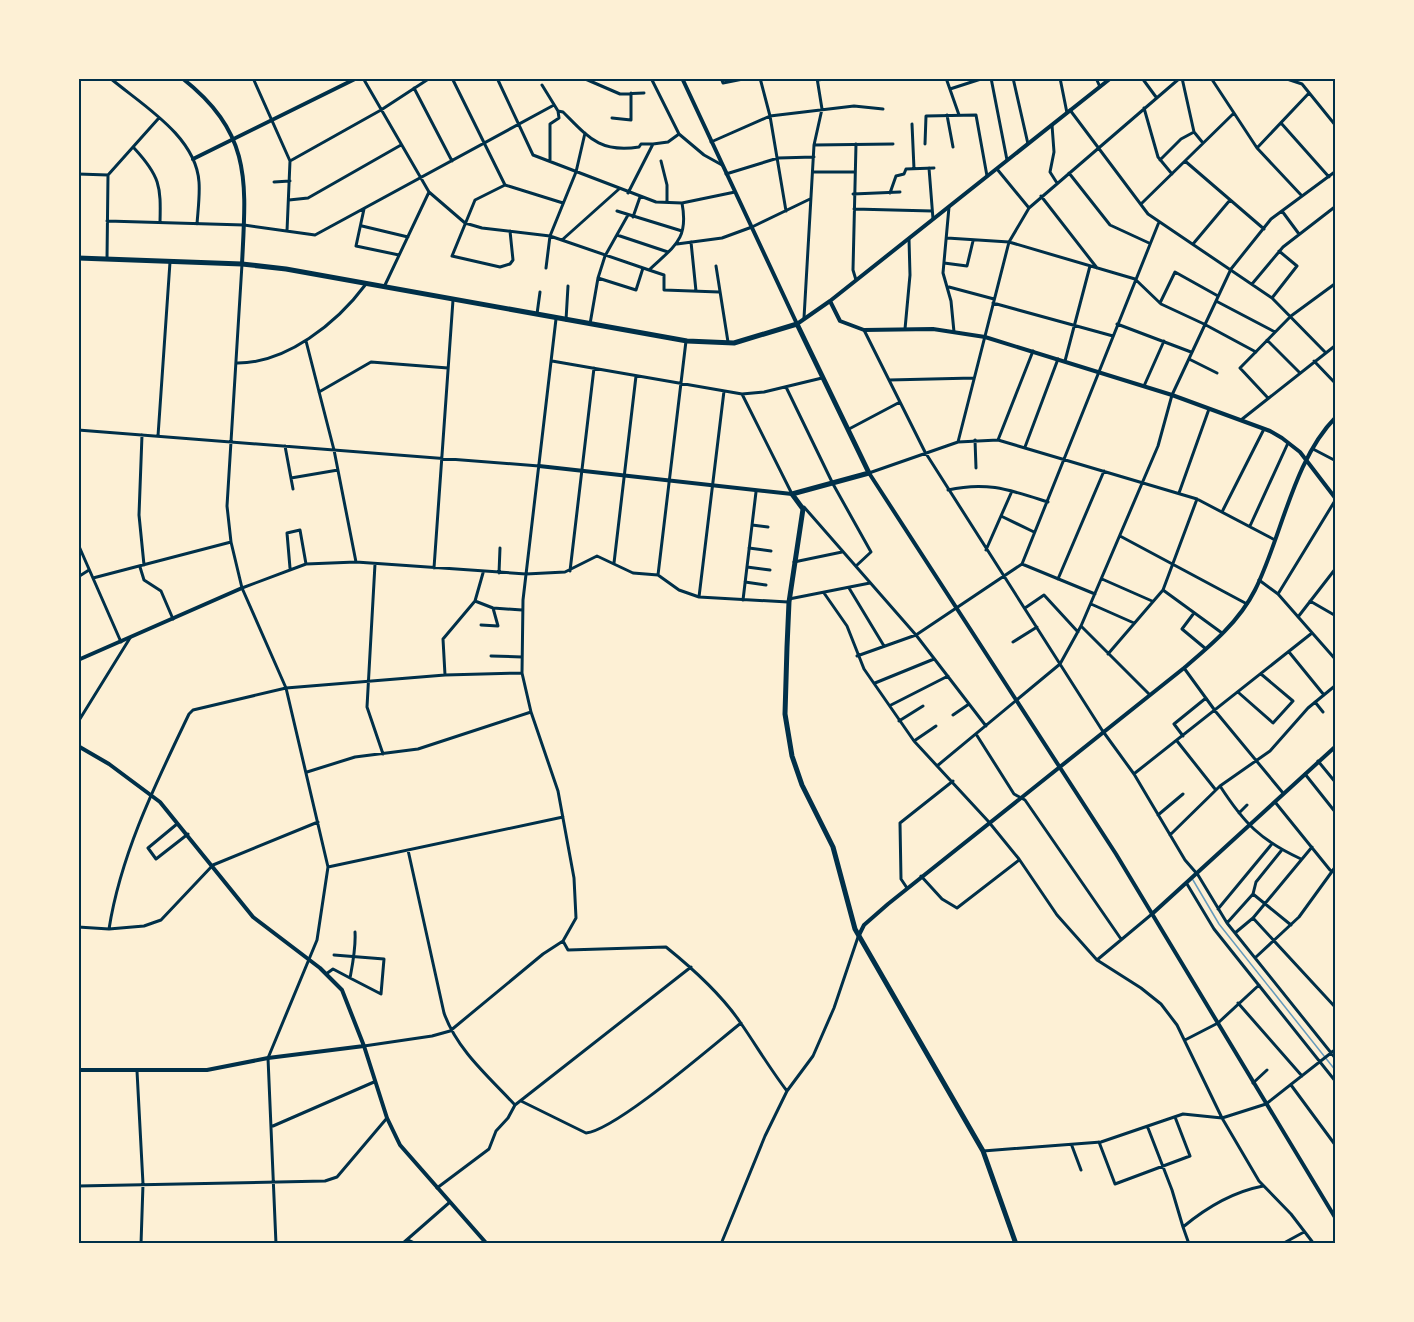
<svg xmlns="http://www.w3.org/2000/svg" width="1414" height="1322" font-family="Poppins,sans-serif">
	<rect width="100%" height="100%" fill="#fdf0d5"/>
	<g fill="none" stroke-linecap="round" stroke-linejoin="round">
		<!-- stream -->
		<path stroke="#669bbc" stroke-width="1.5" d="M1193,880l26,44 117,147"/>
		<!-- minor -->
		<path stroke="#003049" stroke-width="3" d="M110,78c32,27 86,58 89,104 1,13 -1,28 -2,42
			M253,78l37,83 -3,70
			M363,78l66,114 36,31 17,5 68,8 99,34c25,-24 40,-30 33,-67
			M452,78l53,107 58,18
			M497,78l36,77 123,47 26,1 53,-11
			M583,78l37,16 24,-1
			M651,78l28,56 25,21 18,10
			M721,78l2,5 25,-5
			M760,78l10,38 16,95
			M946,78l13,37
			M991,78l16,82
			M1013,78l15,66
			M1060,78l7,35
			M1096,78l4,9
			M1142,78l14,19
			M1182,78l12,54 9,11
			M1211,78l46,70 45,48
			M1284,78l18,6 34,42
			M818,80l12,-2
			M542,85l16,26 1,7 -9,6v37
			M414,88l38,73
			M950,89l34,-11
			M1144,108l14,49 14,17
			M1070,110l78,104 124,84 53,54
			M558,111l5,1c26,26 37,41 76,35l2,-3h12
			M947,115l6,32
			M612,118l19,2v-27
			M1281,123l48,54
			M912,124l2,45
			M1052,125l2,27 -4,20 7,11
			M711,142l59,-26 84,-10 29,3
			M856,144l-3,126 3,10
			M925,144l1,-28 50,-1 11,61
			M814,145l79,-1
			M134,148c26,28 27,38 26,74
			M1257,148l52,-55
			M1160,160l21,-21 13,-7
			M290,161l91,-51 49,-32
			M661,161l6,24v17
			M1185,161l79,68
			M929,168l4,51
			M997,169l32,39
			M813,172h41
			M1069,173l41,52 39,18
			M78,174l30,1
			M726,174l52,-16 36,-1
			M274,182l16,-1
			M505,185l-30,15 -23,56 48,11 10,-3 3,-4 -3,-29
			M628,193l25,-49 15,-2 11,-8
			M890,193l6,-17 8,-2 2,-5 28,-1
			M853,194l47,-2
			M1041,196l56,72
			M289,200l19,-2 93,-53
			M1141,204l93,-91
			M949,207l-6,66 8,28 3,31
			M364,209l-8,37 43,9
			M854,209l78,2
			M617,211l65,20
			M1282,211l17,23
			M633,217l7,-20
			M107,221l137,4 71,10 239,-130
			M362,226l46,11
			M617,235l51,17
			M947,238l62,4 126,37 26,25 43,20 52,28
			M562,240l57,-51
			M691,242l5,49
			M677,244l45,-6 30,-11 58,-28
			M1193,244l37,-44
			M107,259l1,-84 50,-56
			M944,263l23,3 6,-25
			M242,264l-15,242 4,36 11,46 44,100 42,179 -11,73 -49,118 8,186
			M716,266l12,76
			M546,268l4,-32 26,-64 9,-39
			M649,270l15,5v15l55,2
			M78,276l1,-18
			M598,278l38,12 7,-22
			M1252,284l31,-37 53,-41
			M385,285l44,-93
			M949,287l45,12
			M1272,298l25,-32 -18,-15
			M1216,301l59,31
			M993,303l120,33
			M1160,303l15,-31 43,24
			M537,314l3,-22
			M804,318l10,-173 8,-36 -5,-31
			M566,320l2,-34
			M590,324l8,-46 7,-22 23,-41
			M1117,324l74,28
			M905,329l5,-54 -1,-36
			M864,330l61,122 177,278 32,44 51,86 13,15 29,48 109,136
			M1267,340l32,32
			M306,341l28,109 22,112
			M1189,359l28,14
			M552,361l190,33 22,-2 58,-14
			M1065,361l25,-95
			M1314,361l22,23
			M236,363c50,1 101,-40 130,-79
			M889,380l85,-2
			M1144,386l20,-45
			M786,387l47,97 38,68 -15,14
			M319,392l52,-30 77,6
			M742,394l50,100
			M1268,398l-28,-30 51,-52 45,-33
			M1241,420l95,-75
			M849,429l51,-27
			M78,430l461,36
			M142,435l-3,80 5,50
			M158,436l12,-174
			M975,440l1,28
			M998,440l35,-89
			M958,442l51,-200 20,-34 151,-130
			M285,446l8,43
			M1025,447l33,-88
			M1313,449l23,12
			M869,473l89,-31 40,-2 199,59 78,41
			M291,478l47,-8
			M948,490c39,-9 62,0 100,12
			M1179,493l30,-84
			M804,507l112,128 70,91
			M1223,510l41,-81
			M1001,516l33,16
			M752,525l16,2
			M1250,526l38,-83
			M1120,536l127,68
			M78,544l43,98
			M749,548l22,3
			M986,550l26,-59
			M794,562l48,-10
			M614,563l22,-187
			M375,564l-8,143 16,47
			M1022,564l73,30
			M140,567l4,13 17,11 12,28
			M747,567l23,3
			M290,568l-3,-35 13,-3 6,34
			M434,568l19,-268
			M570,571l24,-203
			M499,573l1,-25
			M658,575l28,-234
			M78,577l11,-7
			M93,578l138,-36
			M1058,579l46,-108
			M1102,579l50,22
			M1259,580l19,14 58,66
			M745,582l21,3
			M242,588l64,-24 50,-2 170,12 39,-2 32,-16 36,17 25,2 21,15 20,7 89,5
			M849,588l35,58
			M1163,590l59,43
			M824,593l23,33 17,43 50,72 74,80 31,38 38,56 40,45 44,28 20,16 16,21 45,93 37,63 32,33 23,30
			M1278,594l58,-95
			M699,597l25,-206
			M789,599l81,-16
			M743,600l13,-108
			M475,601l18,7 29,2
			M1310,601l26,15
			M1091,604l43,19
			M1025,608l19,-13 34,37
			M1194,613l-12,16 24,20
			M1298,617l38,-49
			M481,625l17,1 -5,-18
			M1081,626l69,69
			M1013,642l24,-15
			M1289,652l35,43
			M1108,654l55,-64 34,-91
			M491,656l31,1
			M857,656l59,-21 106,-71 137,-342
			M1184,668l32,44 67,81
			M445,675l-2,-36 32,-38 8,-28
			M875,683l59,-24
			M1239,693l34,30 20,-22 -32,-27
			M1315,702l8,10
			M891,705l57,-29
			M953,715l16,-11
			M899,721l24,-15
			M78,722l52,-84
			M976,734l38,60 11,6 96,139
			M1183,736l-9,-12 32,-26
			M914,741l22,-15
			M1177,741l38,48
			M1318,761l18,22
			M937,766l123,-102 21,-38 77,-180 14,-51 59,-126 40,-50 65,-48
			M307,772l48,-15 63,-8 113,-37
			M1135,773l177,-140
			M1305,774l31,39
			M1220,786c24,37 40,54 81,73
			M1275,802l55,68
			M1239,813l8,-8
			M1158,815l25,-21
			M177,824l-29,24 8,11 32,-25
			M1170,835l50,-49 50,-35 38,-43 28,-23
			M408,850l36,163c13,37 45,64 71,92
			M328,867l235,-50
			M921,876l21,23 15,9 62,-48
			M1187,884l27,45 122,153
			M907,888l-6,-9 -1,-56 53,-42
			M1253,894l38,31
			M1218,909l53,-64
			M1253,918l83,90
			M1227,923l26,-29 3,-12 25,-31
			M78,927l31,2 35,-3 17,-6 52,-55 105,-43
			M109,929c12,-76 47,-146 80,-215l4,-4 93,-22 159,-13 77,-2
			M1235,933l18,-15 59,-71
			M563,941l5,9 98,-3c26,21 55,47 74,75 16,23 30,47 47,69
			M334,955l50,4 -3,35 -31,-16c3,-16 6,-30 5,-46
			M1256,957l43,-40 37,-51
			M1097,960l55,-46
			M326,974l7,-5 17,9
			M1238,1003l64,73
			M1185,1040l33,-17 41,-38
			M364,1046l68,-10 18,-5 93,-77 20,-13 13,-23 -2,-40 -16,-87 -27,-79 -9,-39 1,-73 33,-281
			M137,1071l6,113 -2,60
			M1253,1083l14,-13
			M1291,1085l45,61
			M521,1101l65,32c30,-3 126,-87 155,-110
			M273,1126l101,-44
			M1148,1128l24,62 11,37
			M1099,1142l16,42 75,-28 -15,-39
			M1072,1146l9,24
			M983,1151l118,-9 82,-28 39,4 44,-14 70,-55
			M78,1186l247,-5 12,-4 50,-59
			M437,1188l52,-39 7,-18 12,-13 7,-13 176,-138
			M408,1240l9,4
			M402,1244l48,-42
			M721,1244l44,-108 22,-45 26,-35 21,-48 24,-71
			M1189,1244l-6,-17c24,-20 49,-35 80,-41
			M1282,1244l22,-12"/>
		<!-- tertiary -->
		<path stroke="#003049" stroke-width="4" d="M182,78c71,56 64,104 60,186
			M682,78l115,246 33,-23 281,-223
			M193,159l164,-81
			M830,301l10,20 24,9 69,-1 52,8 187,58 98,36 12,7 18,14 36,47
			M539,466l253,28
			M869,473l247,381 220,365
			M78,660l164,-72
			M78,746l31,18 51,38 93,115 67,51 22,22 22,56 23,72 13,27 87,99
			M1152,914l184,-168
			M859,935l5,-10 24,-21 296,-236c26,-22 55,-46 71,-78 27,-54 38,-130 81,-173
			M78,1070h129l61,-12 96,-12"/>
		<!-- primary -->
		<path stroke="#003049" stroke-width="5" d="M78,258l164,6 44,5 401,72 47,2 63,-19 72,149 -77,21 11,15 -14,93 -2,45 -2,67 7,42 10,29 31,62 22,82 128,222 33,93"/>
	</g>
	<!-- border -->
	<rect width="1414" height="1322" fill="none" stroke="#fdf0d5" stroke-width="159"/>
	<rect x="80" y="80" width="1254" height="1162" fill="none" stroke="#003049" stroke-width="2"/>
</svg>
